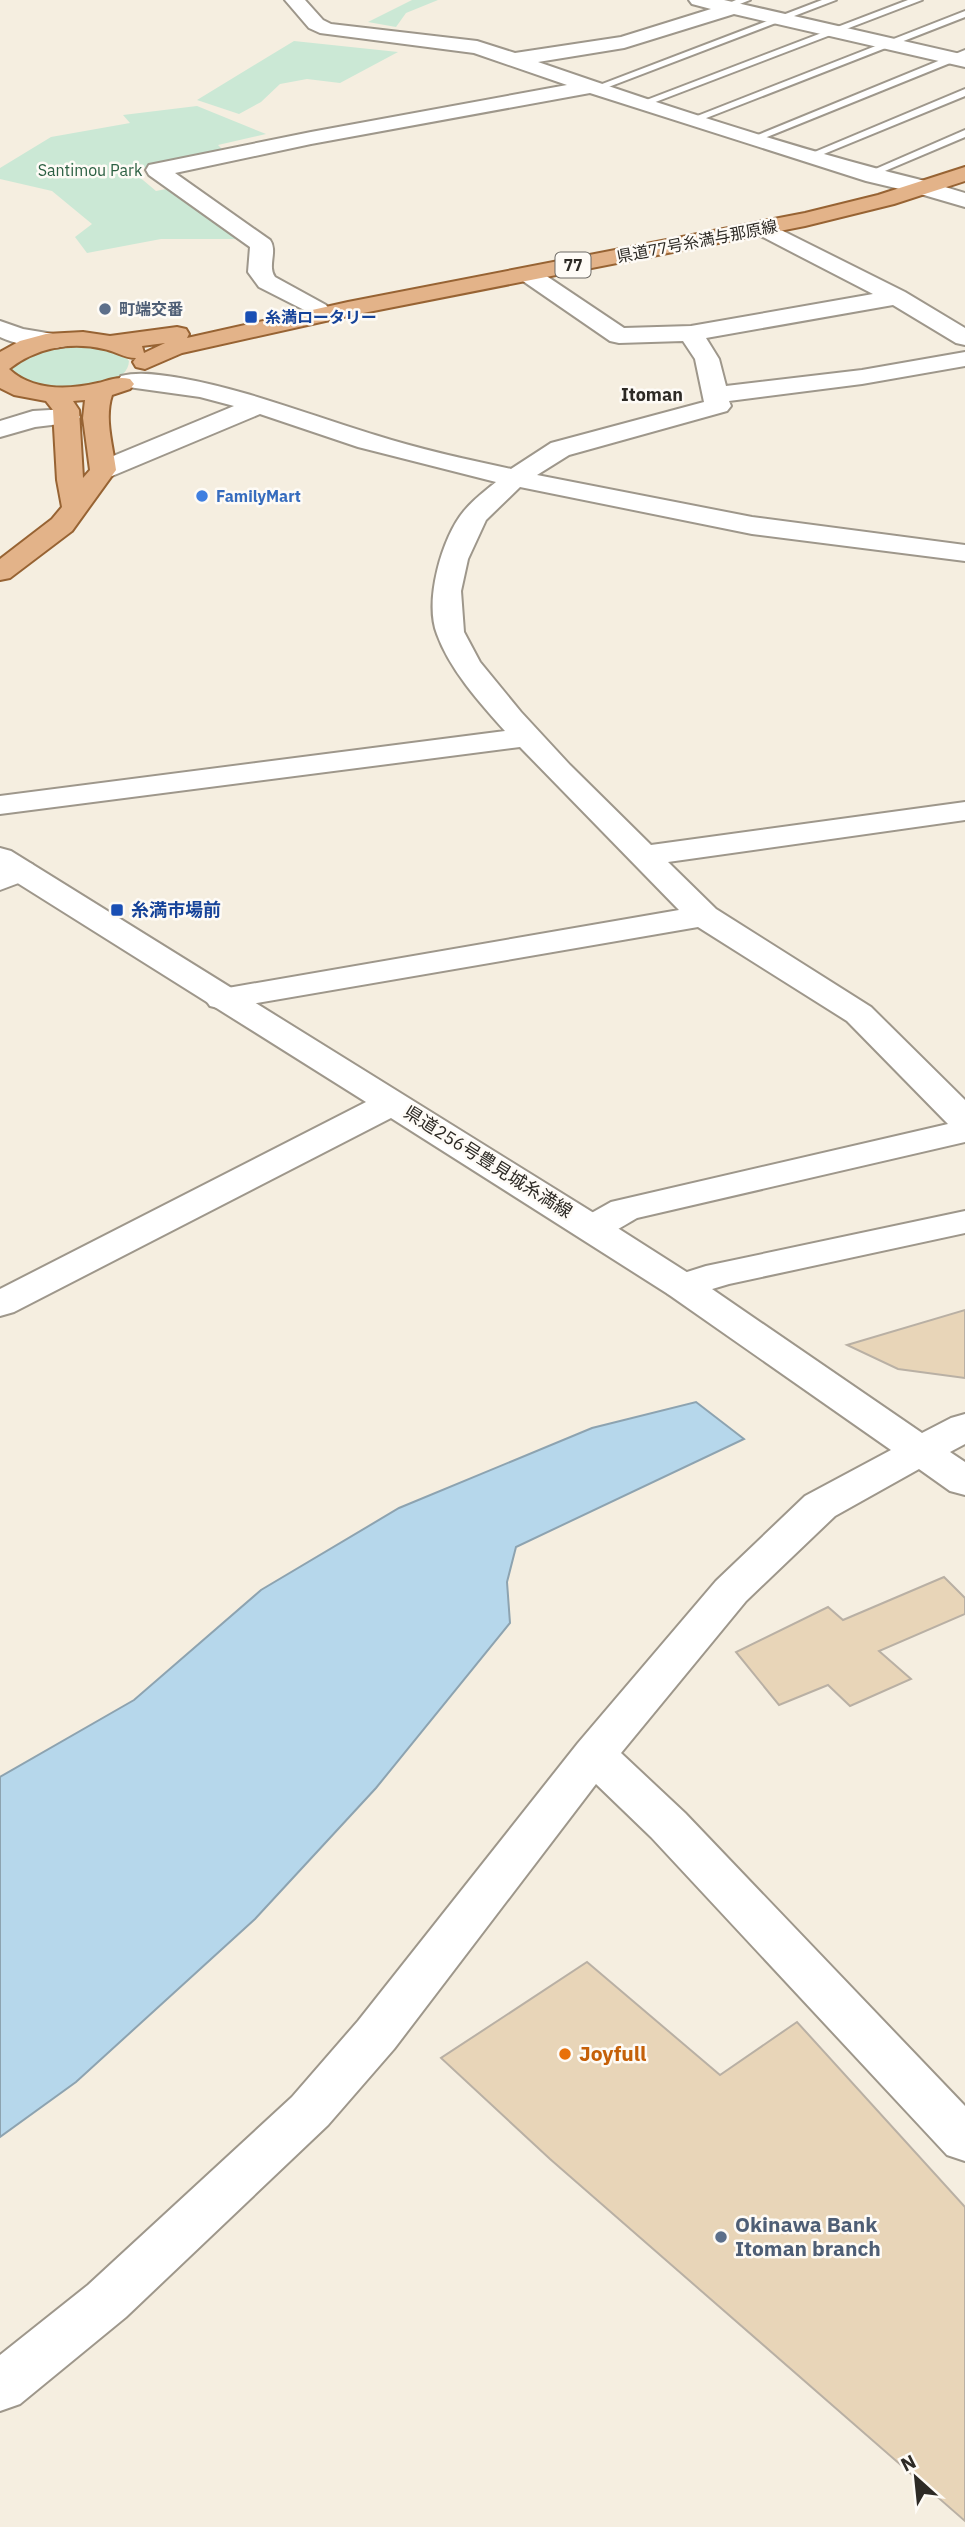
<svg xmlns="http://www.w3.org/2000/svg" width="965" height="2527" font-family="'IBM Plex Sans','Noto Sans JP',sans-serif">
	<rect width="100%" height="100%" fill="#f5eee0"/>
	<!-- green -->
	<path fill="#cbe8d5" d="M412,0h26l-32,13 -10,14 -28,-5z
		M294,41l104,11 -58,31 -33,-4 -27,5 -19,18 -22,12 -42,-14z
		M197,106l69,28 -48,11 8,8 -95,17 25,21 15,-3 68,51h-78l-74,14 -12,-16 17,-13 -40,-33 -52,-12v-11l51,-31 79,-14 -7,-8z
		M93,345l30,9 6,7c-1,30 -70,29 -91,25 -9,-1 -17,-7 -25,-11l-2,-7 3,-7 41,-15z"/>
	<!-- water -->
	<path fill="#b6d7eb" stroke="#8da3b0" stroke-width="2" d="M696,1402l48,37 -228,108 -9,35 3,41 -134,165 -121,131 -179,163 -76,55v-360l134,-77 127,-110 138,-82 193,-80z"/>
	<!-- building -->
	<path fill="#e8d5b8" stroke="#b9b0a4" stroke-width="2" d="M965,1310v68l-67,-9 -51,-24z
		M944,1577l21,21v16l-86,37 32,28 -61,27 -22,-21 -49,20 -43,-53 92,-45 15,13z
		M587,1962l133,113 77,-53 168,185v314l-415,-362 -109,-101z"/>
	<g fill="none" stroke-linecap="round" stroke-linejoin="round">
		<defs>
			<path id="lane" d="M736,0h14l-23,9 -5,-3z
				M822,0h14l-238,91 -9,-2z
				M908,0h14l-277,106 -9,-2z
				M965,11v6l-269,105 -9,-2z
				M965,50v7l-208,84 -9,-2z
				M965,89v7l-151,62 -9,-2z
				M965,130v7l-92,39 -9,-2z"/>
			<path id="street" d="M285,0h20l18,20 8,4 146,17 38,12 106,-16 90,-28 -19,-5 -3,-4h35l241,55v12l-231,-53 -110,34 -86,14c130,45 261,88 395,121l3,5 -3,5 -8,2 -59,-14 -276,-88 -279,51 -136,29 95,67c8,11 -3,26 5,37l51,28 4,5 -4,5 -8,2 -59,-30 -11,-15 2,-25 -101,-72 -3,-5 3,-5 162,-33 256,-47 -93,-32 -154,-20 -11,-5z
				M763,221l142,71 60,36v17l-9,-2 -63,-38 -187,33 13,21 7,27 136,-16 103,-18v14l-103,18 -133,17 2,5 -4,5 -158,44 -32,20 215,42 213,28v16l-213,-27 -232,-47 -34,33 -18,39 -7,32 3,41 16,30 41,50 49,53 81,80 314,-43v18l-297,42 48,47 155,98 94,93v42l-328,76c-20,11 -35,24 -58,18l-6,-8 6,-8 32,-18 337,-78 -101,-103 -149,-94 -476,82 -12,-3 -5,-7 5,-7 12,-3 457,-79 -159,-163 -520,67v-18l505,-65c-25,-28 -55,-61 -68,-97 -13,-33 5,-97 27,-123 9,-11 21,-20 32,-29l-138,-35 -98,-33 -148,62 -9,2 -9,-2 -4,-6 4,-6 140,-58 -34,-9 -79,-11 -3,-5 3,-5c19,-5 40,-1 59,2 68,12 129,37 195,57 44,14 90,24 136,34l40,-26 153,-41 -9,-43 -12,-18 -64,2 -9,-2 -90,-62 -4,-5 4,-5h16l88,59 67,-2 182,-32 -118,-61 -3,-5 3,-5z
				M67,409l9,3 4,5 -4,5 -41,5 -35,10v-16l33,-10z
				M21,861l11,3 5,7 -5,7 -32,12v-22z
				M965,1211v22l-236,51 -47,14 -14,-4 -5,-8 5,-8 38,-12z"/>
			<path id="secondary" d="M925,181l40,12v14l-48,-14 -3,-5 3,-5z
				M0,321l23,8 42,7 3,5 -3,5c-20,5 -47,-1 -65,-9z
				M0,848l11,3 594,369 91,58 226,155 29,-15 14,-4v30l-15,8 15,10v33l-15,-4 -31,-22 -84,47 -89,85 -125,152 64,60 280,293v55l-18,-6 -296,-318 -55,-53 -202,265 -66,76 -202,192 -106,87 -20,7v-56l88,-70 204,-188 66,-76 220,-278 138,-162 89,-85 86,-46 -223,-156 -277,-176 -377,194 -14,4v-27l366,-187 -366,-230z"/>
			<path id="primary" d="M965,167v14l-71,23 -89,22 -457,90 -166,37 -37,16 -9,-2 -3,-5 3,-4c-12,0 -21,-7 -32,-9 -34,-8 -68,-1 -95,20 23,22 59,21 89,14 12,-3 20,-7 32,-4l4,5 -4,5 -18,6c-8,24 1,51 4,75l-44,61 -62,47 -10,2v-21l52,-40 10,-12 -5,-27 -4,-70 -7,-9 -32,-6 -14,-7v-36l20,-11 26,-7 37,-2 27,4 67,-9 9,2 3,5 -2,4 161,-36 457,-89 73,-18zM165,343l-21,10 -2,-7zM85,400l-2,18 7,52 -7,8 -4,-68 -6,-9z"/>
		</defs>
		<!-- lane casing -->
		<use href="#lane" stroke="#9e978b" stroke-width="4"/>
		<!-- street casing -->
		<use href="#street" stroke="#9e978b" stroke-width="4"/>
		<!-- secondary casing -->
		<use href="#secondary" stroke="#9e978b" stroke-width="4"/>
		<!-- primary casing -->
		<use href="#primary" stroke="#976333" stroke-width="4"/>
		<!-- lane -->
		<use href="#lane" fill="#fff" fill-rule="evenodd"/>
		<!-- street -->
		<use href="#street" fill="#fff" fill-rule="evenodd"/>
		<!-- secondary -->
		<use href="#secondary" fill="#fff" fill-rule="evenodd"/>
		<!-- primary -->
		<use href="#primary" fill="#e3b389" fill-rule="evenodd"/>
	</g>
	<!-- markers -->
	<g fill="#5c6f8a" stroke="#fefbf6" stroke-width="2.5">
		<circle cx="105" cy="309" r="7"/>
		<circle cx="721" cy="2237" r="7"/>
	</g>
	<g fill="#1a4fb4" stroke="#fefbf6" stroke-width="2.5">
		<rect x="244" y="310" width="14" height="14" rx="3.5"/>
		<rect x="110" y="903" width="14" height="14" rx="3.5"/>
	</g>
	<circle fill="#3f7fe0" stroke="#fefbf6" stroke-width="2.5" cx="202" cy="496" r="7"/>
	<circle fill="#e8710a" stroke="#fefbf6" stroke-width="2.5" cx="565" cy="2054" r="7"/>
	<g text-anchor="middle" stroke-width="5" stroke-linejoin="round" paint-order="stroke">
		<!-- far-park labels -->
		<g font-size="16" fill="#2c6043" stroke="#fefbf6">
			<text x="90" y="176">Santimou Park</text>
		</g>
		<!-- far-street labels -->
		<g font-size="16" fill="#2d2a25" stroke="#fefbf6">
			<text transform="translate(697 241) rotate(-11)" y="6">県道77号糸満与那原線</text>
		</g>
		<!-- shield labels -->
		<rect fill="#fefbf6" stroke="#6c6964" stroke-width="2" x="555.5" y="252.5" width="35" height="25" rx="5"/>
		<g font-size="16" font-weight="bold" fill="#2d2a25">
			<text x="573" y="271">77</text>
		</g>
		<!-- far-service labels -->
		<g font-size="16" font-weight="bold" fill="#4e5e75" stroke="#fefbf6" text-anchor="start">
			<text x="119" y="315">町端交番</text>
		</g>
		<!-- far-transit labels -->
		<g font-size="16" font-weight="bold" fill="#164399" stroke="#fefbf6" text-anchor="start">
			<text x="265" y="323">糸満ロータリー</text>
		</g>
		<!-- far-shop labels -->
		<g font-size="16" font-weight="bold" fill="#366cbe" stroke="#fefbf6" text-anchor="start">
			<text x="216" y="502">FamilyMart</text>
		</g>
		<!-- far-quarter labels -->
		<g font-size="18" font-weight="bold" fill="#2d2a25" stroke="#fefbf6">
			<text x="652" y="401">Itoman</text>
		</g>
		<!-- transit labels -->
		<g font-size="18" font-weight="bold" fill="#164399" stroke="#fefbf6" text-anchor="start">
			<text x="131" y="916">糸満市場前</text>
		</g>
		<!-- street labels -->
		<g font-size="18" fill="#2d2a25" stroke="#fefbf6">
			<text transform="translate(488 1162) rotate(32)" y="6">県道256号豊見城糸満線</text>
		</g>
		<!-- near-food labels -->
		<g font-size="21" font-weight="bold" fill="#c56008" stroke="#fefbf6" text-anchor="start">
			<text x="579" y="2061">Joyfull</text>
		</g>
		<!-- near-service labels -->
		<g font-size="21" font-weight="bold" fill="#4e5e75" stroke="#fefbf6" text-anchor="start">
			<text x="735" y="2232">Okinawa Bank<tspan x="735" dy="24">Itoman branch</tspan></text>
		</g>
	</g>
	<!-- north arrow -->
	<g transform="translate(916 2478) rotate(333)" stroke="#fefbf6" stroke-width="5" paint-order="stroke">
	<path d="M0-5L12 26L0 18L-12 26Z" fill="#2d2a25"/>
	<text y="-10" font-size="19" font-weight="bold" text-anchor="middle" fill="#2d2a25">N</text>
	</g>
</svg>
